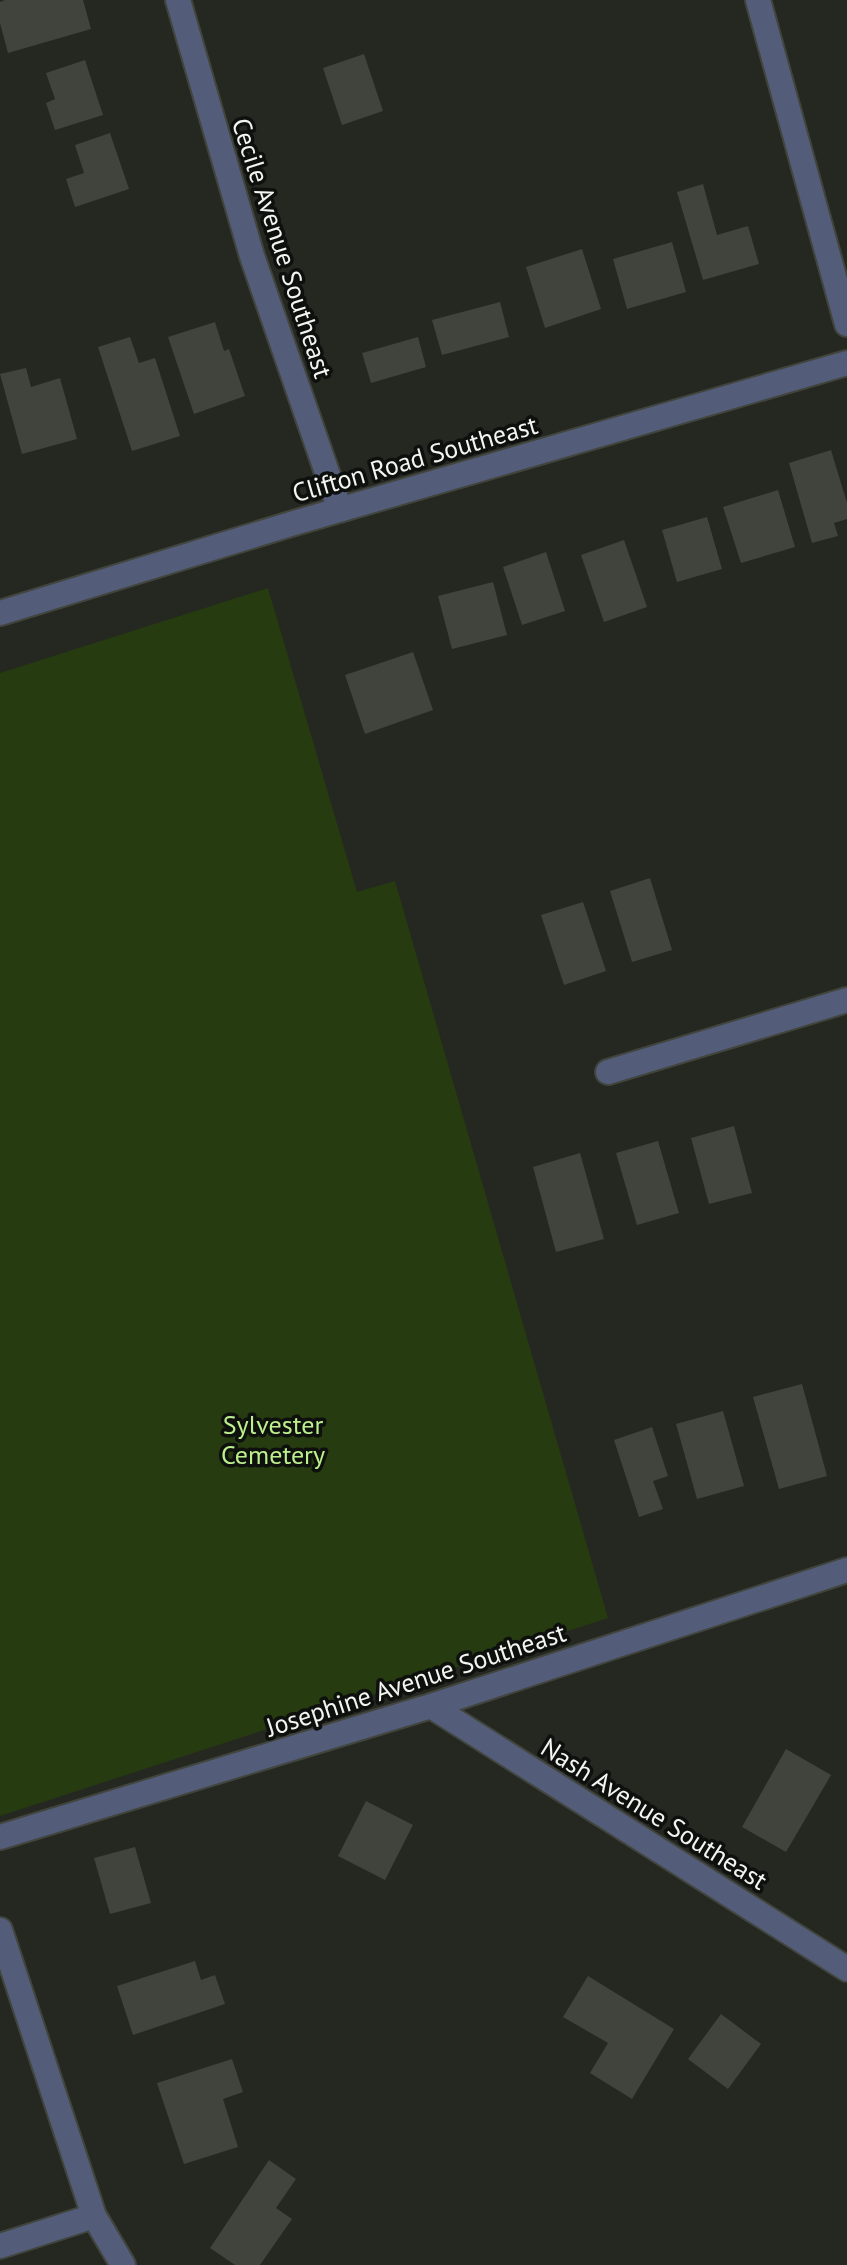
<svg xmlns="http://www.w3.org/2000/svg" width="847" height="2265" font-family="'PT Sans',sans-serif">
	<rect width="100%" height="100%" fill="#242820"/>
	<!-- green -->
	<path fill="#273b10" d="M268,588l89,304 38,-11 213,737 -608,198v-1143z"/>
	<!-- building -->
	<path fill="#40443c" d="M5,0h78l8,29 -83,24 -8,-30v-21z
		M364,54l19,57 -41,14 -19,-57z
		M85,60l18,55 -48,15 -9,-27 9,-4 -9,-26z
		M110,133l19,56 -54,18 -9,-28 18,-6 -9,-28z
		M703,184l14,51 31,-9 11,38 -56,16 -26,-88z
		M672,242l14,50 -59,17 -14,-50z
		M582,249l19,60 -56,19 -19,-61z
		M500,302l9,35 -67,18 -10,-35z
		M215,322l9,29 5,-2 16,47 -51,18 -26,-77z
		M130,337l9,26 16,-5 25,78 -48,15 -34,-104z
		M418,337l8,30 -55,16 -9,-30z
		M26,368l5,19 29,-9 17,61 -55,15 -22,-80z
		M831,450l16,53v16l-13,4 4,13 -26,7 -23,-80z
		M778,490l17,57 -54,16 -18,-56z
		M707,517l15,52 -45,13 -15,-52z
		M624,540l23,67 -43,15 -23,-67z
		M546,552l19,59 -43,14 -19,-58z
		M493,582l14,53 -55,14 -14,-53z
		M413,652l20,58 -68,24 -20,-59z
		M650,878l22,72 -40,12 -22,-71z
		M583,902l23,69 -42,14 -23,-70z
		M734,1126l18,67 -43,11 -18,-66z
		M658,1141l21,72 -42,12 -21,-72z
		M580,1153l24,86 -48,13 -23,-85z
		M802,1384l25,92 -48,13 -26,-92z
		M723,1411l21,75 -47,13 -21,-75z
		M652,1427l16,49 -15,5 10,28 -24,8 -25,-77z
		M786,1749l45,26 -45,77 -44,-25z
		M366,1801l47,24 -28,55 -47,-24z
		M135,1847l16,56 -41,11 -16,-56z
		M195,1961l6,19 14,-5 10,29 -92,31 -16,-49z
		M588,1976l86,53 -42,70 -42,-26 18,-30 -45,-26z
		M721,2014l40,30 -33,45 -40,-30z
		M232,2059l11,33 -20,7 15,48 -54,17 -27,-81z
		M269,2160l27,19 -20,29 16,11 -32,46h-25l-25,-17z"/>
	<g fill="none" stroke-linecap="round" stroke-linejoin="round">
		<defs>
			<path id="street" d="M178,0l74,256 88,254
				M758,0l89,324
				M0,613l294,-90 553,-160
				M608,1072l239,-72
				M431,1706l416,263
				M0,1837l431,-131 416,-136
				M0,1930l94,286 29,49
				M0,2246l94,-30"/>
		</defs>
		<!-- street casing -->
		<use href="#street" stroke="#41453d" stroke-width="28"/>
		<!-- street -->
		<use href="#street" stroke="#535d7a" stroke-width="24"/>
	</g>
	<g text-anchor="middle" stroke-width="7" stroke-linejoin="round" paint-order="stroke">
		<!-- street labels -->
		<g font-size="26" fill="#f2f5f0" stroke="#0e100d">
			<text transform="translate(282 248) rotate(72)" y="9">Cecile Avenue Southeast</text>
			<text transform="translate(415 459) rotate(-16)" y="9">Clifton Road Southeast</text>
			<text transform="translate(416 1680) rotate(-18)" y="9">Josephine Avenue Southeast</text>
			<text transform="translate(654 1814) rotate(32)" y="9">Nash Avenue Southeast</text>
		</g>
		<!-- park labels -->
		<g font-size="26" fill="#bdef8d" stroke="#0e100d">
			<text x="273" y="1434">Sylvester<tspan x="273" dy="30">Cemetery</tspan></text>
		</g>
	</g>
</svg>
